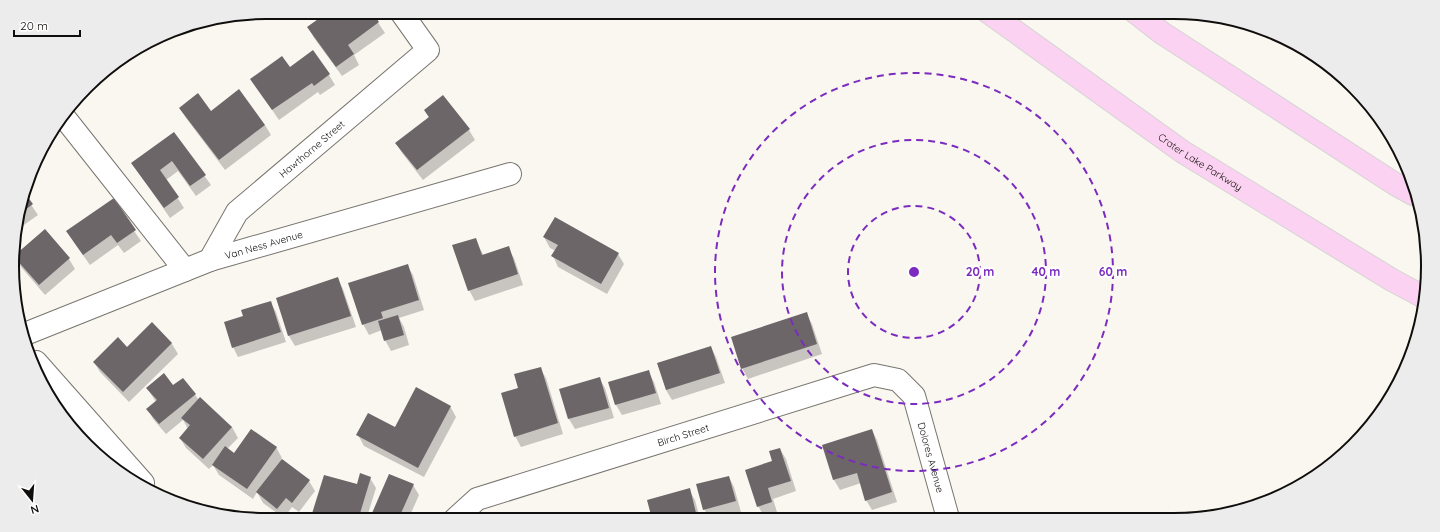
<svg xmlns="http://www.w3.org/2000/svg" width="1440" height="532" font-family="Quicksand,sans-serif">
	<rect width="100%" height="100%" fill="#faf6f0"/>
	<!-- shadow -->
	<path fill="#0003" d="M329,12h42l14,21 -31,22 5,10 -17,11 -28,-38 -6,-11z
		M290,68l39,7 6,10 -15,10 -2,-3 -39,28 -28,-41z
		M180,108l30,4 55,13 6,10 -46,35 -39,-52z
		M425,111l44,19 6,10 -52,40 -21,-27 -6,-10 33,-25z
		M174,133l37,52 -15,11 -18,-25 -12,9 18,28 -14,10 -38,-55z
		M26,197l12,18 -24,17z
		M113,200l28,41 -17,12 -6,-8 -28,20 -17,-24z
		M45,231l24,28 6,10 -30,26 -24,-28 -6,-10z
		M544,237l74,17 6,10 -17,30 -49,-27 -5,-11 3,-5 -6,-3z
		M475,239l9,17 24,-8 6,10 9,27 -48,16 -6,-11z
		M407,265l6,10 11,35 -25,8 5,9 5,18 -18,6 -6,-11 -3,-10 -13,5 -6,-11z
		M338,279l5,10 13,38 -61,19 -6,-10 -12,-38z
		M270,302l6,10 10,30 -48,15 -5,-10 11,-31z
		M806,313l6,11 10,30 -74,25 -6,-11z
		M152,324l20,20 6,10 -49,48 -29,-30 -6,-10 33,-14z
		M711,347l5,10 9,26 -53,17 -6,-10 -8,-26z
		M540,368l6,10 17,56 -42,13 -6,-11 4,-48z
		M648,371l6,11 7,22 -39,11 -6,-10 -7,-22z
		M599,378l6,10 9,30 -39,11 -6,-10 -8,-30z
		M183,379l16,21 33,27 6,11 -11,11 7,5 42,-7 6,11 -1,1 28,22 6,10 -16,21 -7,-5 -8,11 -21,-15 -6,-11 -4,7 -34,-24 -6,-10 -4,4 -23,-21 -6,-10 8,-9 -5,-9 -17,14 -13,-15 -5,-10 8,-7 -9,-14 26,-2z
		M450,406l6,11 -32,60 -60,-31 -6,-11 38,-7z
		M872,430l5,10 20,62 -25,8 -6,-10 -5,-17 -21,7 -6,-10 -10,-35z
		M780,449l6,10 10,32 -23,8 4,13 -13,4 -6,-10z
		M729,477l5,10 7,25 -31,7 -6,-10z
		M370,478l6,10 -10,32h-55z
		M413,485l6,10 -11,25h-38z
		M689,490l6,10 5,19h-47l-5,-18z"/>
	<!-- building -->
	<path fill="#6d6669" d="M328,12h44l7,10 -31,23 6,9 -18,13 -29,-40z
		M313,50l17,24 -16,12 -2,-3 -40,27 -22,-31 32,-23 8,11z
		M239,89l26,36 -46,35 -40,-52 19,-15 13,18z
		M443,95l27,34 -53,41 -22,-27 34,-26 -5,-7z
		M174,132l32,43 -16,11 -18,-25 -12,9 19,27 -15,11 -33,-45z
		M27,196l6,8 -12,9z
		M114,198l22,32 -19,13 -6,-8 -28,20 -17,-24z
		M555,217l64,36 -18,31 -50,-28 7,-11 -15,-8z
		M45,229l25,29 -31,27 -24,-27v-3z
		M476,238l6,17 27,-9 9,28 -50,17 -16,-46z
		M408,264l11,36 -38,12 2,6 -21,7 -14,-42z
		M338,277l13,39 -63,20 -12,-38z
		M271,301l10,31 -49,16 -8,-26 19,-6 -2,-6z
		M807,312l10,32 -76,25 -10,-32z
		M398,315l6,20 -20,6 -6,-20z
		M152,322l20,21 -49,49 -30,-30 25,-25 9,10z
		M711,346l9,27 -54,17 -9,-27z
		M541,367l17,56 -44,14 -13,-44 17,-5 -4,-14z
		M649,370l7,23 -41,12 -7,-23z
		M164,373l9,12 10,-7 13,16 -37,30 -13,-15 11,-9 -11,-12z
		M600,377l9,31 -41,11 -9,-30z
		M416,387l35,19 -33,62 -62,-33 12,-22 27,14z
		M200,397l32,30 -29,32 -24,-21 11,-13 -9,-7z
		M251,429l26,18 -30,42 -35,-24 13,-19 9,7z
		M872,429l20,63 -27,9 -8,-28 -24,7 -11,-35z
		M780,448l11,33 -23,7 4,14 -15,5 -12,-37 27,-9 -3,-10z
		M282,459l28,21 -18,23 -6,-5 -9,11 -21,-17z
		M360,473l11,4 -13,43h-48l14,-45 33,9z
		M389,474l25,10 -16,36h-29z
		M729,476l7,25 -33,9 -7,-26z
		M690,488l6,25 -21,6h-23l-5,-19z"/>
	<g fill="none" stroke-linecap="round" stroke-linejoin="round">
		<defs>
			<g id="minor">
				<path d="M64,117l121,153"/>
				<path id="s1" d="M210,260l27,-48 191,-162 -27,-38"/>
				<path id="s2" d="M25,334l185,-74 300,-86"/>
				<path d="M36,362l107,121"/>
				<path id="s3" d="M454,520l23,-21 397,-124 24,5 16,16 34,122"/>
			</g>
			<g id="major">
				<path id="s4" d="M988,12l195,140 209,128 30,16"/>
				<path d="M1135,12l27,21 233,151 18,10"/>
			</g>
		</defs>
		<!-- minor casing -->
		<use href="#minor" stroke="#78756f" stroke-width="24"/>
		<!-- major casing -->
		<use href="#major" stroke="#d4d4d3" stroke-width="24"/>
		<!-- minor -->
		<use href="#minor" stroke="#fff" stroke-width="22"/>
		<!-- major -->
		<use href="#major" stroke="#fcd2f2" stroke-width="22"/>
	</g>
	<!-- distance rings -->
	<g fill="none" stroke="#7b2cbf" stroke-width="2" stroke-dasharray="7 5">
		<circle cx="914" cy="272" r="66"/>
		<circle cx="914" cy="272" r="132"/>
		<circle cx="914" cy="272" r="199"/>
	</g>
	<g text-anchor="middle" stroke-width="4" stroke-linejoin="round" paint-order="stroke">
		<!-- street labels -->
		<g font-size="10" fill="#100e0c" stroke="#fff">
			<text dy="4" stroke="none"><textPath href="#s1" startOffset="153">Hawthorne Street</textPath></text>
			<text dy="4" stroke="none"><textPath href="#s4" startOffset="260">Crater Lake Parkway</textPath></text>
			<text dy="4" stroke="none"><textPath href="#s2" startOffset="255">Van Ness Avenue</textPath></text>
			<text dy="4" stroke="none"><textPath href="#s3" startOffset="247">Birch Street</textPath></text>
			<text dy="4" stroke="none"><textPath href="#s3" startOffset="558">Dolores Avenue</textPath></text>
		</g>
	</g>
	<!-- crop -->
	<path d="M0 0H1440V532H0ZM266 19H1174A247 247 0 0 1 1421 266V266A247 247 0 0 1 1174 513H266A247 247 0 0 1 19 266V266A247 247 0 0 1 266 19Z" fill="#ececec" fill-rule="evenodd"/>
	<path fill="none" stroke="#100e0c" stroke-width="2" d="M266 19H1174A247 247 0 0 1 1421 266V266A247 247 0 0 1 1174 513H266A247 247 0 0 1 19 266V266A247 247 0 0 1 266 19Z"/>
	<circle cx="914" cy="272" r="6" fill="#7b2cbf" stroke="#fff" stroke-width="2"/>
	<g font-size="12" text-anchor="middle" font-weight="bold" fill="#7b2cbf" stroke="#fff" stroke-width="4" stroke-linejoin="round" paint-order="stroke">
		<text x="980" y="276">20 m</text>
		<text x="1046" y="276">40 m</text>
		<text x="1113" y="276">60 m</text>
	</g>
	<!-- north arrow -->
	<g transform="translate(32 500) rotate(163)" stroke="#ffffff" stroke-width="3" paint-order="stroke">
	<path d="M0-3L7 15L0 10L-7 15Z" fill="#100e0c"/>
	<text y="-6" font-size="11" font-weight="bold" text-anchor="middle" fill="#100e0c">N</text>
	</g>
	<!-- scale -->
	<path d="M14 30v6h66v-6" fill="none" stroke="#100e0c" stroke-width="2"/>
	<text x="20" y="30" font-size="12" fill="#100e0c" stroke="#ffffff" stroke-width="3" paint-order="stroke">20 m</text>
</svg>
